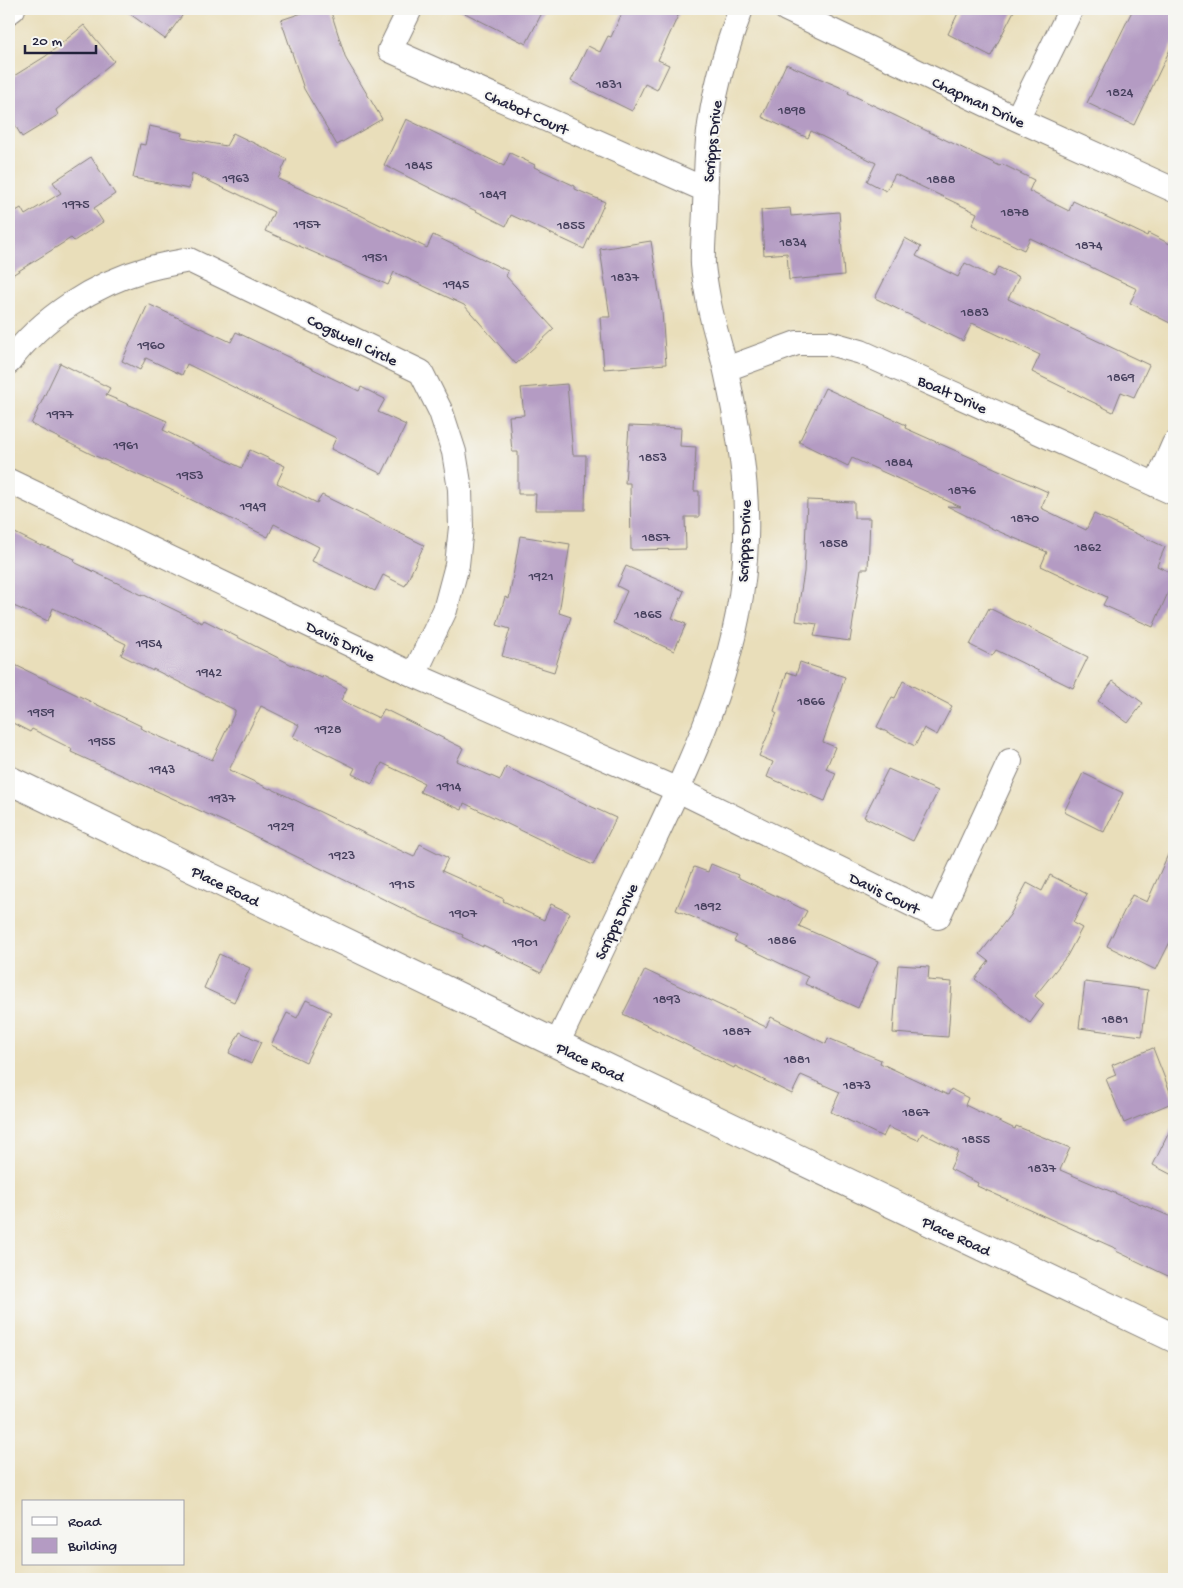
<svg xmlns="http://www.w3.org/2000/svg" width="1183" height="1588" font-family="'Gochi Hand',sans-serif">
	<rect width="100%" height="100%" fill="#f6f6f2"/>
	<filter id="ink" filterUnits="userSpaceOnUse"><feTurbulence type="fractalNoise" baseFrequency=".02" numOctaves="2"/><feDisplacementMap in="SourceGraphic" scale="10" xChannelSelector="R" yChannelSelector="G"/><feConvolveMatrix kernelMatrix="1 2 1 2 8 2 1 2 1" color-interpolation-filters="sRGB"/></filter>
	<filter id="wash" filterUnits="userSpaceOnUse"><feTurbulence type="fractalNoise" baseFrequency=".0096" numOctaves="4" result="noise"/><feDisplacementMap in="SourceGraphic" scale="20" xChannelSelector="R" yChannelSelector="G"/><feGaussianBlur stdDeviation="1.12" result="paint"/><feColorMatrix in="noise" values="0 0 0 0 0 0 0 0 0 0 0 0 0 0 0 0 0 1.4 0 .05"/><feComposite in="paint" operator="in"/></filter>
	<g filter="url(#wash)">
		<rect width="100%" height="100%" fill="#e9deba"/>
		<g id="blocks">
			<!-- building -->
			<path fill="#b49bc3" d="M123,9h64l-22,30z
				M314,9h16l16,50 36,60 -45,26 -33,-56 -23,-69z
				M457,9h87l-18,35z
				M624,9h57l-23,51 11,5 -12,25 -12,-6 -13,27 -61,-30 17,-35 12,6 8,-16 3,1z
				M960,9h55l-24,47 -43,-22z
				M1133,9h41v32l-40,84 -47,-22z
				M84,25l30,36 -58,49 2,5 -36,22 -13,-22v-36l37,-23z
				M786,64l63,27 -1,2 152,73 2,-2 32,16 -5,11 40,20 4,-10 74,35 1,-3 26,13v79l-44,-22 7,-14 -107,-51 -6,12 -52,-25 5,-12 -82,-39 -9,17 -19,-10 9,-18 -65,-32 -3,7 -46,-21z
				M406,119l98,47 6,-13 25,12 -1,2 41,19v3l30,13 -21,47 -73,-34 -5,11 -122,-61z
				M149,126l34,7 -1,5 44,8 7,-13 54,26 -9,20 82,36 67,33 6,-13 75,36 -2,5 48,53 -38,35 -52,-59 -70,-33 -6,13 -123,-54 9,-19 -38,-19v1l-44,-21 -3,16 -56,-11 7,-34 5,1z
				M91,157l24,37 -21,14 9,14 -29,19 -3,-3 -62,39v-62l12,-7 4,7 36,-22 -8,-11z
				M790,208l1,8 48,-4 5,63 -55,5 -2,-27 -23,2 -3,-45z
				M905,238l16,9 -5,9 42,21 7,-14 28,14 5,-10 21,10 -11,22 141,66 -15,32 -13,-5 -8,20 -81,-40 8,-17 -48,-23 -20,-9 -9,18 -88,-43z
				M651,241l11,71 4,52 -62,5 -4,-52h10l-10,-68z
				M148,304l83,38 5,-10 123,59 2,-4 24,12 -7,13 28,13 -24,49 -51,-25 5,-11 -149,-74 -5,11 -36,-17 -6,12 -18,-9z
				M60,363l50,25 -4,7 61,26 -4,9 79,38 8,-18 35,16 -8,17 40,20 5,-8 102,50 -19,41 -22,-11 -8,16 -63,-30 7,-14 -45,-23 -6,13 -109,-53 -68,-30 -60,-30z
				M567,384l6,71h13l-1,55h-50l1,-16h-18v-42h-6l-3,-36 15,-1 -3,-27z
				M825,388l81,37 -1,3 143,64 -7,16 45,22 8,-16 71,33 -8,19 17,8v5l-21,48 -50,-22 4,-8 -66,-31 6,-14 -54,-23 -46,-23 14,1 -109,-49 -4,8 -49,-24z
				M629,426l52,2 -1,18 16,1 -2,44h5v26h-14l1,32 -55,1 -1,-67h-5z
				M807,500l47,2v16h16l-2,51h-7l-11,72 -36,-5 3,-12 -21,-3 8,-49z
				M9,530l32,16 1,-1 33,14 -1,3 68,33v-1l60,29 2,-3 88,45v-1l30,14 1,-2 24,12 -6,12 38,18 5,-9 79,39 -6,13 43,19 6,-13 110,51 -23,47 -129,-62 -2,7 -42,-18 4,-9 -42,-20 -10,21 -20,-10 3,-6 -62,-31 6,-12 -38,-19 -32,64 41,19v-1l144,69 6,-13 28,14 -6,13 62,28 -1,2 41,19 7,-16 19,9 -29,60 -58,-28v2l-21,-10 1,-2 -43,-18 -180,-88 -169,-77 1,-3 -40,-20 -2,3 -21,-11v-59l132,64 -1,2 72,32 23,-48v-2l-82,-41v2l-32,-16 5,-11 -73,-36 -5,13 -39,-17z
				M520,536l50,8 -11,69 12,4 -17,55 -52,-16 8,-27 -13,-4 8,-28 4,2z
				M626,566l58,25 -12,27 14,6 -12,27 -61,-28 14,-32 -10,-5z
				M989,608l99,49 -15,31 -77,-38 -4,6 -22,-11z
				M800,662l45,15 -22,65 12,5 -9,22 10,4 -11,28 -58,-24 6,-15 -14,-6 18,-43 -3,-2 13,-39 9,3z
				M903,681l49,25 -15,29 -13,-7 -9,18 -38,-19 15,-30 3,1z
				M1113,681l30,22 -15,20 -30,-22z
				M888,769l50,22 -25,50 -49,-24z
				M1083,773l40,20 -19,39 -40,-20z
				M1174,841v93l-18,36 -49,-24 25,-51 15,7z
				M711,864l27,11 -1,2 70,34 -8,15 79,35 -20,47 -53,-24 3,-7 -74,-36 3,-5 -61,-26 18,-43 14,5z
				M1050,875l37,19 -14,29 9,5 -15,28 -32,40 9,8 -14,19 -55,-44 14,-18 -9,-7 30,-39 17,-32 15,8z
				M219,954l31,14 -16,34 -30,-14z
				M898,965l31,2 -1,13 24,2 -4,55 -55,-4z
				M645,970l121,57 5,-10 55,27 2,-6 53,22 -1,3 68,32 3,-6 17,9 -3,7 50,24 1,-3 54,22 -10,22 114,48v45l-6,13 -52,-25 1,-2 -140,-63 1,-3 -28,-14 8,-18 -36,-18 -4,7 -30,-13 -5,10 -52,-25 9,-20 -39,-17 -9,19 -57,-28 -1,2 -111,-54z
				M1085,982l63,8 -6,46 -63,-8z
				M306,1000l25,12 -25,50 -35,-17 16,-32 10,5z
				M240,1032l21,10 -10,22 -22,-11z
				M1153,1048l21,54 -50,21 -18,-44 10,-4 -4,-10z
				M1174,1122v54l-21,-11z"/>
		</g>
	</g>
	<g filter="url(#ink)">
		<use href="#blocks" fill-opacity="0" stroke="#86807a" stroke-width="1"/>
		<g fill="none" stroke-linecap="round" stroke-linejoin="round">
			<defs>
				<path id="minor" d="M410,9l-20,41 316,140
					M786,9l231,110 157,71
					M9,12l4,-3
					M1017,119l54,-110
					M9,362c33,-45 85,-78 138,-93 14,-4 28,-6 42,-9l232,112 20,40 13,40 6,37 1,38 -4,38 -12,45 -31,65
					M726,369l71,-26h32l32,9 313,141
					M9,481l405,194 264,115 260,127 72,-156
					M1156,485l18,-41
					M557,1044c30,-64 61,-127 91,-191 49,-104 95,-197 98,-314 2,-57 -8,-113 -20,-168 -5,-24 -14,-48 -18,-73 -2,-11 -4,-22 -5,-33 -1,-19 2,-40 2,-59 1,-22 1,-44 3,-66 5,-45 17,-89 33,-131"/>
				<path id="tertiary" d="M9,780l548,264 617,294"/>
			</defs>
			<!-- minor casing -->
			<use href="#minor" stroke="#86807a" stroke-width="26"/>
			<!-- tertiary casing -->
			<use href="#tertiary" stroke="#86807a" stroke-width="30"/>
			<!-- minor -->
			<use href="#minor" stroke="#fff" stroke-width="24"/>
			<!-- tertiary -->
			<use href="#tertiary" stroke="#fff" stroke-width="28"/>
		</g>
	</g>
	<g text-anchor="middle" stroke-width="4" stroke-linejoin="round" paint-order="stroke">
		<!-- number labels -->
		<g font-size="14" fill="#46405d">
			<text x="609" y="88">1831</text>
			<text x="1120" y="96">1824</text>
			<text x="792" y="114">1898</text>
			<text x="419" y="169">1845</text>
			<text x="236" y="182">1963</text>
			<text x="941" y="183">1888</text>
			<text x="493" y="198">1849</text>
			<text x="76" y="208">1975</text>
			<text x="1015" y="216">1878</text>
			<text x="307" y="228">1957</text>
			<text x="571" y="229">1855</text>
			<text x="793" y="246">1834</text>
			<text x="1089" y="249">1874</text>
			<text x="375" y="261">1951</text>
			<text x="625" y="281">1837</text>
			<text x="456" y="288">1945</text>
			<text x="975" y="316">1883</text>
			<text x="151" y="349">1960</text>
			<text x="1121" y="381">1869</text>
			<text x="60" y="418">1977</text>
			<text x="126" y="449">1961</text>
			<text x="653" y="461">1853</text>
			<text x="899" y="466">1884</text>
			<text x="190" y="479">1953</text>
			<text x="962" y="494">1876</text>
			<text x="253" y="510">1949</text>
			<text x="1025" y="522">1870</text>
			<text x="656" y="541">1857</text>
			<text x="834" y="547">1858</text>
			<text x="1088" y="551">1862</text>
			<text x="541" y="580">1921</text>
			<text x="648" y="618">1865</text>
			<text x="149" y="647">1954</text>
			<text x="209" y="676">1942</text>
			<text x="811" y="705">1866</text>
			<text x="41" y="716">1959</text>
			<text x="328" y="733">1928</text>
			<text x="102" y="745">1955</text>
			<text x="162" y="773">1943</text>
			<text x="449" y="790">1914</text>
			<text x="222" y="802">1937</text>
			<text x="281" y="830">1929</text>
			<text x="342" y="859">1923</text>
			<text x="402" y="888">1915</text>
			<text x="708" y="910">1892</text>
			<text x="463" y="917">1907</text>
			<text x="782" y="944">1886</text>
			<text x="525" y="946">1901</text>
			<text x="667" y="1003">1893</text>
			<text x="1115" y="1023">1881</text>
			<text x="737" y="1035">1887</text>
			<text x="797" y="1063">1881</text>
			<text x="857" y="1089">1873</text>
			<text x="916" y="1116">1867</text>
			<text x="976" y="1143">1855</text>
			<text x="1042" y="1172">1837</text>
		</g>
		<!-- street labels -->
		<g font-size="16" fill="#22223b" stroke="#f6f6f2">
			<text transform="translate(979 101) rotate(25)" y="6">Chapman Drive</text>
			<text transform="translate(527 111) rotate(24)" y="6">Chabot Court</text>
			<text transform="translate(711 141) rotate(-84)" y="6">Scripps Drive</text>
			<text transform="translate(353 339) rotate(26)" y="6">Cogswell Circle</text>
			<text transform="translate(953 393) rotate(24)" y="6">Boalt Drive</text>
			<text transform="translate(743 541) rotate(-88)" y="6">Scripps Drive</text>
			<text transform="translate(341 640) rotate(26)" y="6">Davis Drive</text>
			<text transform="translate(226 885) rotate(26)" y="6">Place Road</text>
			<text transform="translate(885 892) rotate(26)" y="6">Davis Court</text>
			<text transform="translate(615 921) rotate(-65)" y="6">Scripps Drive</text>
			<text transform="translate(591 1061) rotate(25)" y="6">Place Road</text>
			<text transform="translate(957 1235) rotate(25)" y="6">Place Road</text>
		</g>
	</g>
	<!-- margin -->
	<rect width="1183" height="1588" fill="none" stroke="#f6f6f2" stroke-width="30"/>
	<!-- legend -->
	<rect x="22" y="1500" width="162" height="65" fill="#f6f6f2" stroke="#a1a1a9"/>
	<rect x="32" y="1517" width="25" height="8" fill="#ffffff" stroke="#a1a1a9"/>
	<text x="68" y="1526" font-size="15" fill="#22223b">Road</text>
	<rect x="32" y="1538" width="25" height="15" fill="#b49bc3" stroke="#a1a1a9"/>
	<text x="68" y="1550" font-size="15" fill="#22223b">Building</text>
	<!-- scale -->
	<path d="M25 45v8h71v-8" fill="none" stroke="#22223b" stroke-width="2.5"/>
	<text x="32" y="45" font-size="15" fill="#22223b" stroke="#f6f6f2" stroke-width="4" paint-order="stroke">20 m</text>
</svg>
